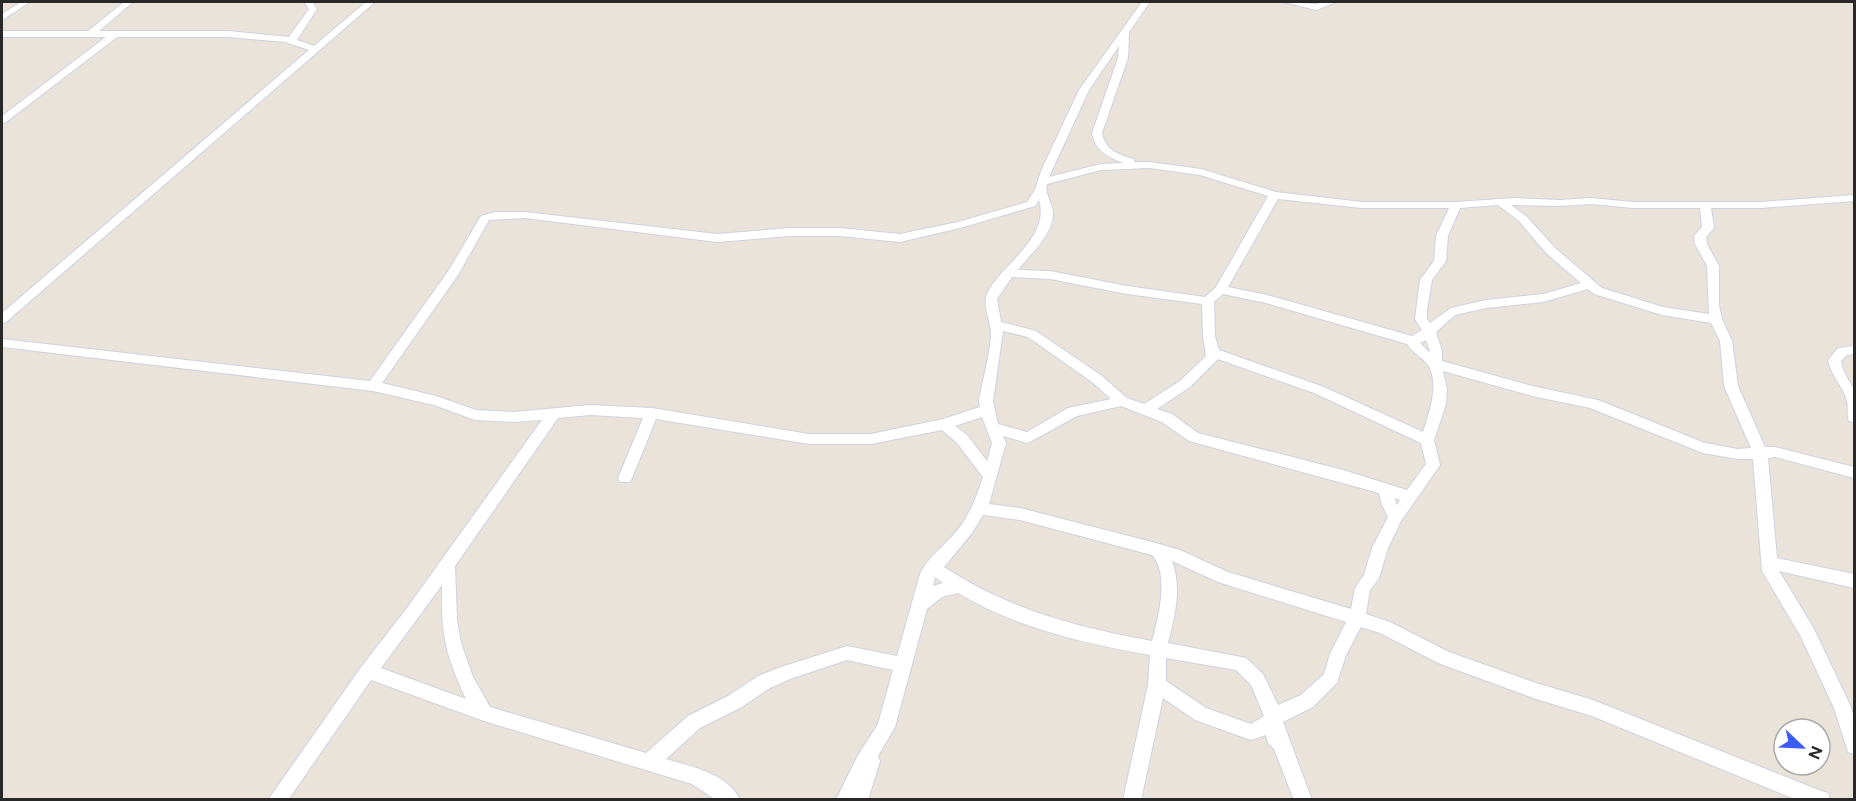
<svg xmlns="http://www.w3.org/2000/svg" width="1856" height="801" font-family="Figtree,sans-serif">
	<rect width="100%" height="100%" fill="#eae3d9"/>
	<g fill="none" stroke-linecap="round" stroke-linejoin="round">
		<defs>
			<path id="street" d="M21,2h9l-28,18v-6z
				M124,2h9l-34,29h129l61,6 20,-28 -5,-7h8l5,7 -20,31 17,6 52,-44h9l-369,320 -4,1v-10l307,-263 -24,-8 -57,-5h-111l-111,85 -4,1v-7l104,-79h-104v-6h86z
				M1142,2h8l-21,30 -1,26 -26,75c3,17 17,22 32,26v3h16l51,7 75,23 86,10h94l58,-4 46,2 31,-2 42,4h128l93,-7v6l-93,7h-50l3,20 -8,9 1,7 12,22v39l3,14 10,22 6,45 27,61h10l79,20v11l-79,-21 -7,1 9,100 77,16v14l-75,-17 34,56 38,80 3,12v35l-6,-2 -14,-44 -33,-71 -39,-66 -9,-112h-16l-34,-6 -113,-45 -58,-12 -89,-25 4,18 -1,15 -12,36 6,25 -39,56 -13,27 -9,30 -9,12 -4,24 24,8 59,30 87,31 57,17 228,91 7,2 2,7h-33l-205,-84 -56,-17 -98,-36 -58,-30 -19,-6 -15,28 -9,28 -24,24 -30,15 29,78h-18l-20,-51 -6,-6 -2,-8 -15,5 -56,-20 -32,-22 -22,102h-18l25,-115 2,-30c-66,-12 -134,-27 -192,-62l-16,4 -15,12 -32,118 -17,29 2,5 -12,39h-32l21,-43 21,-33 15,-54 -46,-10 -57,19 -20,9 -30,20 -40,20 -34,31c24,7 63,15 74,41h-24l-24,-16 -208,-63 -113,-41 -83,120h-20l94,-134 45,-58 135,-188 -28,2 -39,-2 -41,-15 -61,-14 -371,-44v-8l368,42 79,-111 32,-54 14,-4h30l192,22 73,-6h49l61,6 58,-12 69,-20 8,-12 6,-19 38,-81zM1119,46l-1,12 -26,75c3,17 16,25 32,30l-23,1 -52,13 40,-87zM1150,168l50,7 68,21 -52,91 -11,10 -78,-11 -77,-15 -32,-1c13,-17 36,-36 35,-58 -1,-10 -9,-19 -6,-28l54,-14zM1278,199l84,9h87l-13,28 -2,25 -14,19 -5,39 7,11 -10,6 -145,-41 -39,-8zM1039,200c11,36 -32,61 -49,88 -10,16 0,28 1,45 0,18 -9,49 -12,68l1,6 -37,12 -72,15h-62l-157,-26 -62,-3 -76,7 -38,-2 -40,-14 -54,-13 76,-108 31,-55 36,-2 192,24 73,-6h49l61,6 64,-15 61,-18 10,-3zM1591,204l42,4h67l2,19 -8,9 1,8 12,22 2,48 -46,-7 -61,-19 -47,-40 -28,-31 -16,-12 49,1zM1498,205l21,16 28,33 34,29 -38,11 -57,6 -35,8 -21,15 -3,-4v-9l5,-30 14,-19 2,-25 12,-28zM1012,277l38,2 77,15 75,10 1,32 3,20 -26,25 -36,23 -17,-6 -25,-22 -66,-45 -35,-9 -4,-23zM1588,289l6,5 68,21 49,8 9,18 4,45 27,62 -14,1 -32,-6 -107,-43 -66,-14 -90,-25v-10l-6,-19 19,-17 31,-7 57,-6zM1223,294l43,9 141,41c6,9 15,13 21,21 12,18 1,49 -5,67l-99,-45 -105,-37 -4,-14 -1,-34zM1003,331l25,6 64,45 19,17 -43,9 -41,24 -29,-8 -5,-23zM1426,340l4,11 -1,1 -9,-9zM1218,359l96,34 107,50 5,21 -19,26 -64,-20 -145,-37 -26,-19 -15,-5 33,-22zM1121,406l41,16 27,19 190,52 3,12 6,12 -16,31 -8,27 -9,13 -4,21 -123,-37 -48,-22 -24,-7 -136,-35 -31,-4 17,-61 -3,-7 25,7 49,-27zM590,415l53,3 -25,60 2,4h10l2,-4 24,-59 153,25h62l71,-14 15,13 26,34c-5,16 -11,32 -21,47 -12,18 -33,31 -42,50l-23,82 -50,-10 -66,21 -23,9 -30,20 -40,20 -42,37 -156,-46 -17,-30 -12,-34 -4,-23 -2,-54 103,-148zM982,417l10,26 -5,18 -20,-26 -12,-9zM1395,498l5,2 -3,5 -1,-1zM983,515l37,5 132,35c18,19 6,64 0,86 -76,-14 -142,-31 -208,-74l28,-34zM1172,561l46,21 128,40 -16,32 -6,20 -23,21 -23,10 -15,-31 -17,-16 -78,-15c7,-27 14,-55 4,-82zM935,577l8,6 -10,3zM442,585c-1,49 3,69 24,114l-85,-31zM1166,658l70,12 15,15 13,31 -13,8 -45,-16 -40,-27z
				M1284,2l32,2 10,-2 8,1 -18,7z
				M1854,346v8l-7,1 -6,6 2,9 11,20v32l-5,-1c-3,-7 0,-13 -2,-20 -4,-15 -16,-25 -19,-41l10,-12z"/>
		</defs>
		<!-- street casing -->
		<use href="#street" stroke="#cfd2e1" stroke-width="2"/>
		<!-- street -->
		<use href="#street" fill="#fff" fill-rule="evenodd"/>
	</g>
	<!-- border -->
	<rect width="1856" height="801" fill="none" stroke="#282828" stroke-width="6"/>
	<!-- north arrow -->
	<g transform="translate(1802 747) rotate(113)"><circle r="28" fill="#ffffff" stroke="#a9a9a9" stroke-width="1.5"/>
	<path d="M0-4.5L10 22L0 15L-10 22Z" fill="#3c5cf5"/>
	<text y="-9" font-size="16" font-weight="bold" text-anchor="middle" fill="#282828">N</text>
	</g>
</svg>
